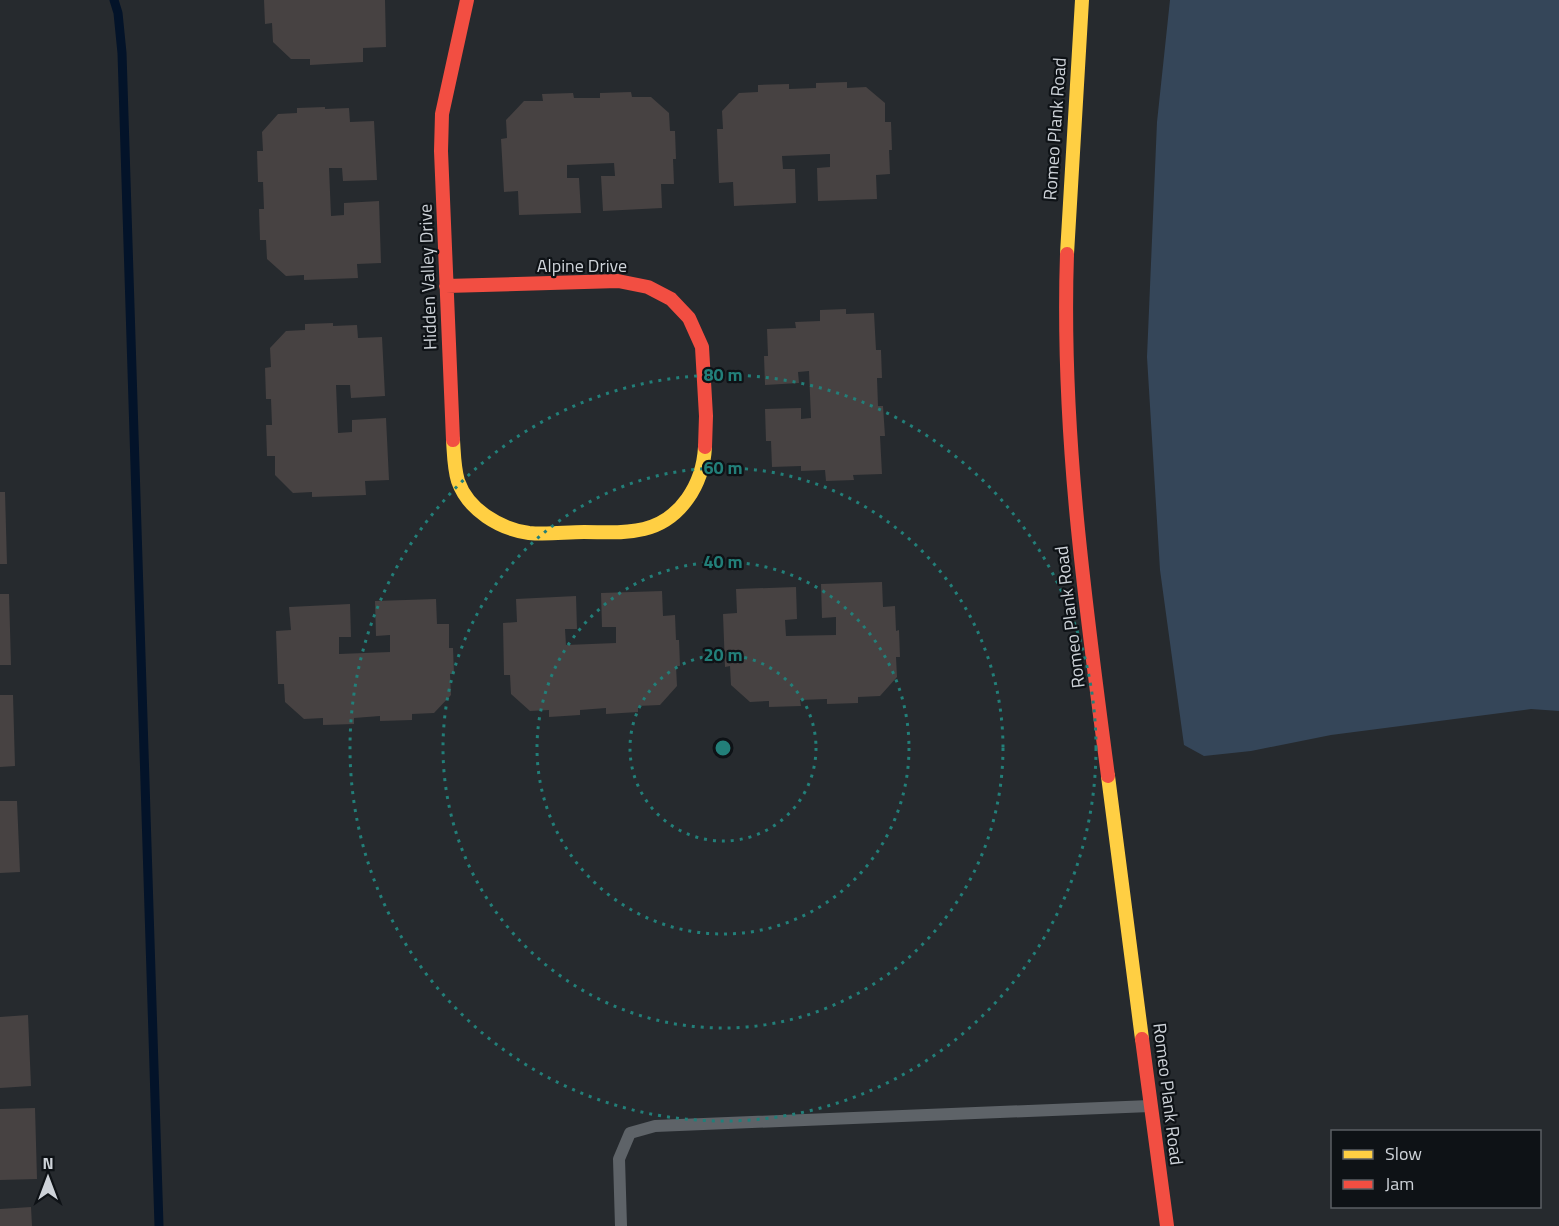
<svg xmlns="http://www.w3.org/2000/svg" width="1559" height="1226" font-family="'Titillium Web',sans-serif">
	<rect width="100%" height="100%" fill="#262a2e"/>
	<!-- green -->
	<path fill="#354659" d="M1170,0h389v711l-28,-2 -200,26 -80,16 -47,5 -20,-11 -24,-175 -13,-213 10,-235z"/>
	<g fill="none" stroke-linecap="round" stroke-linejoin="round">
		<!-- stream -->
		<path stroke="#031329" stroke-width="9" d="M114,0l4,13 4,40 37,1173"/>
	</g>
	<!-- building -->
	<path fill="#474242" d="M264,0h121l1,47 -23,1v14l-53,3v-6h-19l-18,-17 -1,-19 -7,1z
		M847,82v6l19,-1 19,16v19h6l1,28h-3l1,24 -14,1 1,24 -59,2 -1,-33 13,-1v-13l-48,2 1,13h12l1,34 -62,3 -1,-24 -14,1 -2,-54h6l-1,-18 17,-18 19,-1v-7l31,-1v5l27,-1v-5z
		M631,92l1,5h19l18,16 1,18h5l1,28h-3l1,25h-13l1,24 -59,3 -2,-35h14l-1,-13 -47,2v13h12l2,35 -62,2 -1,-24 -14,1 -3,-53 6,-1 -1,-18 18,-19h19l-1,-7 31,-1 1,5h26v-5z
		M325,107v2l24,-1 1,14 24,-1 3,59 -34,1 -1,-13h-13l2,48 13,-1v-12l35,-2 2,62 -24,1 1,14 -54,2v-5l-18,1 -19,-17 -1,-19h-6l-1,-31h5l-1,-27h-5l-1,-31h6l-1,-19 16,-18 19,-1v-5z
		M846,309v5l28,-1 2,37h5l1,28h-5l1,28h5l2,30h-5l2,38 -29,1 1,5 -28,1 -1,-11 -24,1v-5l-29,1 -1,-26h-5l-1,-32 36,-1v11l10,-1 -2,-47 -11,1 1,11 -34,2 -1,-29h4l-1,-27 29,-1 -1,-6 25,-1v-11z
		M333,323v3l24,-1 1,13 24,-1 3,59 -34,2 -1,-13h-14l2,48 14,-1v-12l34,-2 3,62 -24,1 1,14 -54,2v-5l-19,1 -18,-18v-19h-8l-1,-31h6l-1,-26h-5l-1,-31 6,-1 -1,-19 16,-17 19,-1v-6z
		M0,492h5l2,72h-7z
		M882,582l1,25 12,-1 1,25 3,-1 1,27h-4l1,20 -17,19 -22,1v6l-31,1v-5l-27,1 1,6 -32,1v-6l-19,1 -19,-17 -1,-19 -5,1 -2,-53 14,-1 -1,-24 60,-2 1,32 -12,1 1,16 50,-1v-18l-14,1 -1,-34z
		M662,591l1,25 12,-1 1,25h3l1,26h-4l1,20 -17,19 -22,1v6l-32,2v-6l-26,2v5l-31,2v-7l-19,1 -19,-17 -1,-19h-6l-1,-52 14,-1 -1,-23 60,-3 1,33h-12l1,16 50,-2v-16h-14l-1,-34z
		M0,594h9l2,71h-11z
		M436,599l1,25h12v24h4l1,26h-4l1,21 -17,18 -22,1v6l-32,1v-5l-26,2v6l-31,1v-7l-19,1 -19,-17 -1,-18h-6l-2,-53 15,-1 -2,-23 61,-3 1,33h-12v17l51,-2v-17l-14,1 -1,-35z
		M0,695h13l2,71 -15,1z
		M0,801h17l3,71 -20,1z
		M28,1015l3,71 -31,2v-71z
		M35,1108l2,71 -37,1v-71z
		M31,1207l1,19h-32v-17z"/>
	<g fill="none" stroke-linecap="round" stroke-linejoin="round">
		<!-- lane -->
		<path stroke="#5e6368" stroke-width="12" d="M621,1226l-2,-67 11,-26 25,-7 495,-20"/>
		<!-- slow -->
		<path stroke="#ffcf43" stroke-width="14" d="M1067,254l15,-254
			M453,440c1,14 1,28 5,41 10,29 42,48 71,52 18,2 37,-1 55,-1 20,0 40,2 60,-3 37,-9 59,-45 61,-82
			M1108,776l34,263"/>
		<!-- jam -->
		<path stroke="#f24e42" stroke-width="14" d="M1067,254c-6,175 18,348 41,522
			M446,286l172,-5 30,6 23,12 18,19 13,29 4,69 -1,31
			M453,440l-12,-289 1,-37 25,-114
			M1142,1039l25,187"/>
	</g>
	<!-- distance rings -->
	<g fill="none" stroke="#227f79" stroke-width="3" stroke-dasharray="3 6">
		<circle cx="723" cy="748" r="93"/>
		<circle cx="723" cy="748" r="186"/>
		<circle cx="723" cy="748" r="280"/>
		<circle cx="723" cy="748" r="373"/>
	</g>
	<g text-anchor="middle" stroke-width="4.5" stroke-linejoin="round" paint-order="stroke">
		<!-- street labels -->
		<g font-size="18" fill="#ced3d9" stroke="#0e1216">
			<text transform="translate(1055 129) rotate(-86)" y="6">Romeo Plank Road</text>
			<text x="582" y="272">Alpine Drive</text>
			<text transform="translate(428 277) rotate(-92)" y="6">Hidden Valley Drive</text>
			<text transform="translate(1070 617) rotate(-97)" y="6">Romeo Plank Road</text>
			<text transform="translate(1168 1094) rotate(83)" y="6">Romeo Plank Road</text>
		</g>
	</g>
	<circle cx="723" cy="748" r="9" fill="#227f79" stroke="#0e1216" stroke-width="3"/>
	<g font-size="18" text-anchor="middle" font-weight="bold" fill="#227f79" stroke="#0e1216" stroke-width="4.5" stroke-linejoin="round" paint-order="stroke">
		<text x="723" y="381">80 m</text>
		<text x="723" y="474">60 m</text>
		<text x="723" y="568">40 m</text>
		<text x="723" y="661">20 m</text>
	</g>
	<!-- legend -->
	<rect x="1331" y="1130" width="210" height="78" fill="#0e1216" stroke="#5b5f64" stroke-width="1.5"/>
	<rect x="1343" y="1150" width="30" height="9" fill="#ffcf43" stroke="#5b5f64" stroke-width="1.5"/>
	<text x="1385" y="1160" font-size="18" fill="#ced3d9">Slow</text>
	<rect x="1343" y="1180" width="30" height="9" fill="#f24e42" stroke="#5b5f64" stroke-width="1.5"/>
	<text x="1385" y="1190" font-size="18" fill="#ced3d9">Jam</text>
	<!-- north arrow -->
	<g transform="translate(48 1178)" stroke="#0e1216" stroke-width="4.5" paint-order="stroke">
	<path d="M0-4.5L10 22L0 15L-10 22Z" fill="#ced3d9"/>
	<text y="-9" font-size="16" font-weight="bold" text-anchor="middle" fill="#ced3d9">N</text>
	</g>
</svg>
